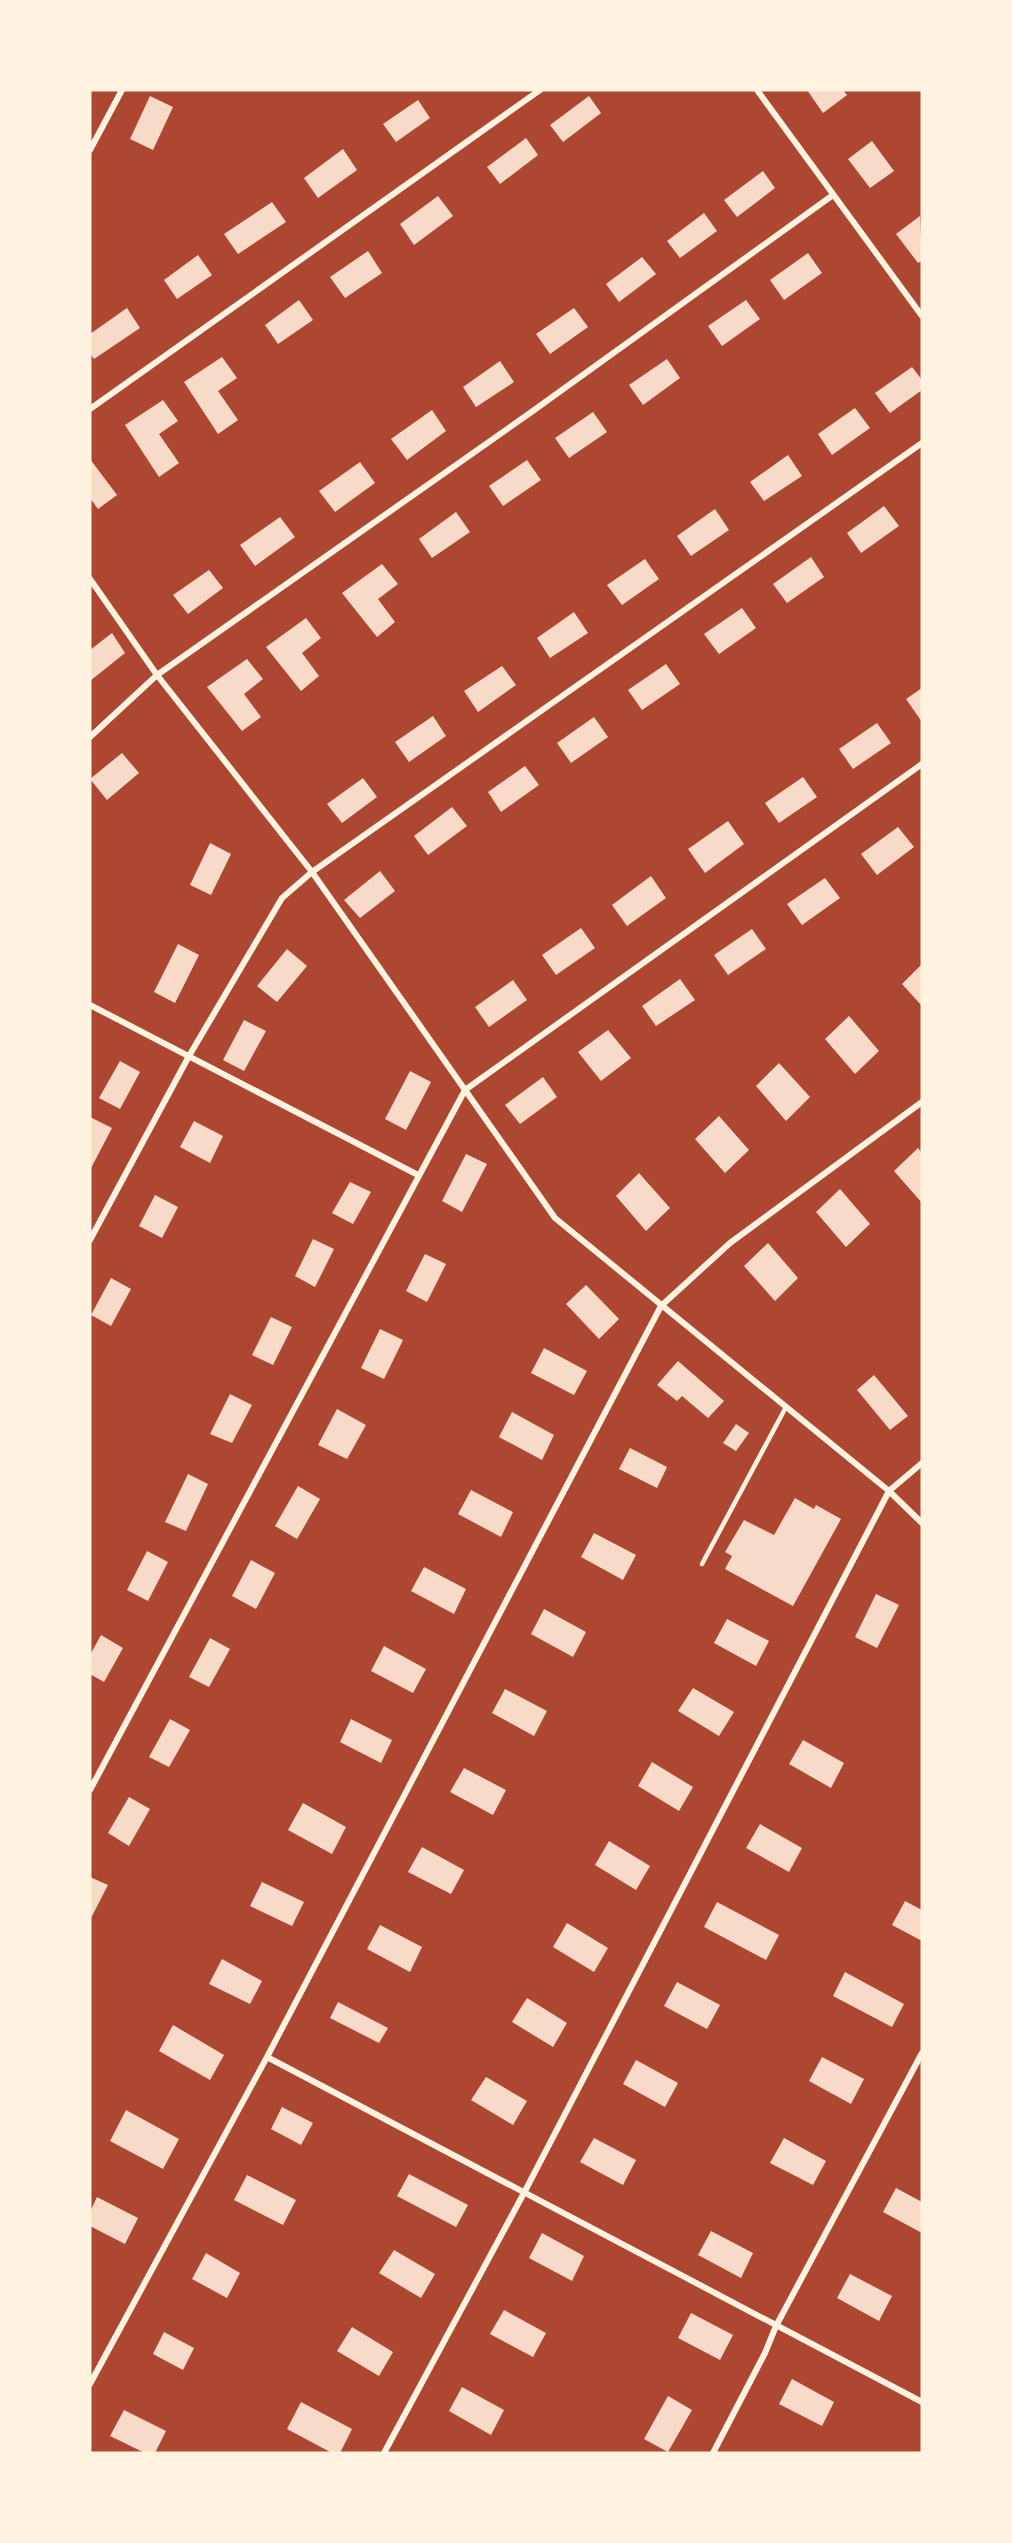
<svg xmlns="http://www.w3.org/2000/svg" width="1012" height="2543" font-family="Cabin,sans-serif">
	<rect width="100%" height="100%" fill="#c8553d"/>
	<!-- green -->
	<path fill="#ae4732" d="M90,90h832v2363h-832z"/>
	<!-- building -->
	<path fill="#f7dbc8" d="M807,90h36l4,5 -24,18z
		M150,96l23,11 -20,43 -23,-11z
		M589,96l12,17 -38,29 -13,-17z
		M418,100l12,18 -34,24 -13,-18z
		M526,138l12,17 -38,29 -13,-17z
		M872,141l22,30 -24,17 -22,-29z
		M343,149l14,21 -39,28 -14,-20z
		M763,171l12,17 -38,29 -13,-17z
		M438,196l15,20 -39,29 -14,-21z
		M272,202l14,20 -48,32 -14,-20z
		M704,213l13,18 -37,27 -13,-17z
		M920,216l2,45 -4,2 -22,-29z
		M368,251l14,22 -37,25 -15,-21z
		M808,253l14,20 -38,27 -14,-20z
		M198,255l14,20 -35,24 -13,-19z
		M642,257l14,17 -37,28 -13,-18z
		M299,300l14,20 -35,24 -13,-19z
		M746,300l14,19 -38,27 -14,-20z
		M127,308l13,20 -46,31 -4,-6v-19z
		M574,308l14,19 -38,27 -14,-20z
		M222,357l15,21 -19,13 20,29 -20,14 -34,-52z
		M667,359l13,19 -37,27 -14,-20z
		M500,361l14,21 -38,25 -13,-20z
		M912,367l10,13v10l-32,23 -15,-20z
		M163,400l15,21 -19,13 20,29 -20,14 -34,-52z
		M855,408l15,20 -38,27 -14,-21z
		M432,410l14,21 -39,29 -16,-21z
		M593,412l14,20 -38,26 -14,-20z
		M788,455l14,21 -38,25 -14,-19z
		M90,459l27,36 -19,14 -8,-11z
		M527,460l14,20 -38,26 -14,-20z
		M360,462l15,21 -40,29 -16,-21z
		M884,506l15,20 -38,27 -14,-20z
		M715,509l14,21 -38,26 -14,-20z
		M456,512l14,20 -38,26 -13,-19z
		M280,517l15,20 -40,29 -15,-21z
		M811,557l13,20 -37,26 -14,-19z
		M645,559l14,20 -37,26 -15,-20z
		M382,564l16,20 -20,15 17,23 -18,15 -35,-44z
		M209,570l14,18 -35,26 -15,-19z
		M742,608l14,20 -37,26 -15,-20z
		M574,612l14,21 -38,25 -13,-20z
		M306,618l15,20 -19,15 17,23 -18,15 -35,-44z
		M112,633l13,20 -35,28v-31z
		M247,659l16,20 -19,15 17,23 -19,14 -35,-44z
		M666,664l14,20 -38,26 -14,-20z
		M502,666l14,19 -38,27 -14,-21z
		M922,688v34l-16,-23z
		M433,716l13,20 -37,26 -14,-20z
		M594,717l14,20 -37,26 -14,-20z
		M877,723l14,20 -38,26 -14,-20z
		M122,753l17,20 -32,27 -17,-21z
		M525,766l14,19 -38,27 -13,-20z
		M803,777l14,20 -38,26 -14,-20z
		M363,778l14,19 -35,26 -15,-19z
		M452,807l15,19 -39,29 -14,-19z
		M728,821l16,23 -39,29 -17,-24z
		M898,827l16,20 -37,28 -16,-21z
		M210,843l21,11 -20,41 -21,-10z
		M380,871l15,20 -35,27 -16,-18z
		M651,876l15,22 -39,28 -15,-21z
		M825,878l15,20 -38,27 -15,-21z
		M581,928l14,20 -39,27 -14,-20z
		M752,929l14,20 -38,26 -14,-20z
		M178,944l21,11 -24,48 -21,-11z
		M287,949l20,17 -30,36 -20,-16z
		M922,964v42l-20,-22z
		M680,979l15,21 -39,26 -14,-20z
		M513,980l14,20 -38,27 -14,-20z
		M849,1016l30,35 -24,23 -30,-35z
		M244,1020l22,11 -22,40 -21,-11z
		M608,1030l23,28 -30,23 -23,-29z
		M120,1061l20,11 -20,37 -21,-11z
		M779,1063l31,34 -24,24 -30,-35z
		M410,1071l21,11 -25,48 -21,-11z
		M543,1077l14,20 -37,27 -15,-19z
		M719,1116l30,34 -24,23 -30,-34z
		M90,1117l22,11 -22,42z
		M194,1121l29,15 -13,27 -30,-16z
		M918,1148l4,5v50l-28,-32z
		M466,1154l21,10 -25,48 -20,-11z
		M639,1173l31,35 -24,23 -30,-35z
		M350,1182l21,10 -18,32 -21,-11z
		M840,1189l30,35 -24,23 -30,-35z
		M155,1195l23,12 -16,31 -23,-12z
		M313,1239l21,10 -19,38 -20,-11z
		M768,1243l30,35 -23,23 -31,-35z
		M425,1254l21,10 -19,38 -21,-11z
		M111,1278l20,11 -20,37 -20,-11z
		M586,1285l33,34 -20,20 -33,-35z
		M271,1317l21,10 -19,38 -21,-10z
		M380,1329l23,11 -19,39 -23,-11z
		M544,1348l43,23 -13,24 -43,-22z
		M678,1361l46,40 -16,17 -26,-22 -5,5 -20,-16z
		M874,1375l34,41 -18,14 -33,-40z
		M230,1394l22,11 -20,38 -22,-9z
		M337,1409l29,16 -19,34 -29,-14z
		M512,1412l42,23 -12,25 -43,-23z
		M736,1424l13,9 -13,18 -13,-8z
		M630,1448l37,19 -10,21 -38,-19z
		M188,1474l20,10 -22,47 -21,-9z
		M298,1486l22,13 -23,40 -22,-13z
		M471,1490l42,22 -12,25 -43,-23z
		M795,1498l19,11 2,-4 25,14 -48,87 -68,-37 7,-13 -7,-4 19,-32 30,15z
		M594,1533l42,22 -13,25 -42,-23z
		M147,1551l21,11 -20,39 -21,-11z
		M251,1560l24,13 -19,36 -24,-13z
		M424,1567l42,22 -12,25 -43,-23z
		M876,1594l23,11 -22,43 -22,-11z
		M544,1609l42,23 -13,25 -42,-23z
		M727,1619l42,22 -13,25 -42,-23z
		M101,1635l22,13 -19,34 -14,-8v-19z
		M210,1638l20,11 -21,38 -20,-10z
		M384,1646l42,23 -13,24 -42,-22z
		M693,1688l41,24 -15,24 -41,-25z
		M505,1689l42,22 -13,25 -42,-23z
		M170,1719l20,11 -21,37 -20,-10z
		M351,1719l41,21 -11,23 -41,-21z
		M803,1740l41,23 -13,25 -42,-24z
		M652,1762l41,25 -14,24 -41,-25z
		M464,1768l42,22 -13,25 -43,-23z
		M129,1797l21,12 -21,37 -21,-13z
		M303,1803l43,24 -14,27 -44,-24z
		M760,1824l42,24 -13,24 -43,-24z
		M609,1841l41,25 -14,24 -41,-25z
		M422,1847l42,23 -13,24 -43,-22z
		M90,1877l18,8 -18,35z
		M262,1882l42,20 -12,24 -42,-20z
		M905,1901l17,9v31l-30,-16z
		M717,1902l62,33 -13,25 -62,-33z
		M567,1923l41,25 -14,24 -41,-25z
		M380,1925l42,22 -12,25 -43,-23z
		M222,1959l40,22 -12,23 -41,-20z
		M845,1972l59,32 -12,23 -59,-31z
		M677,1982l43,23 -13,24 -43,-23z
		M527,1998l40,25 -14,24 -41,-25z
		M338,2002l50,26 -9,15 -49,-25z
		M173,2025l51,30 -14,25 -51,-29z
		M822,2057l42,22 -13,25 -42,-23z
		M636,2060l42,23 -13,24 -42,-23z
		M486,2077l41,24 -14,24 -42,-25z
		M282,2107l31,16 -12,22 -30,-16z
		M126,2110l53,29 -16,30 -53,-28z
		M594,2138l42,22 -13,25 -43,-23z
		M784,2138l42,23 -13,24 -43,-22z
		M409,2174l59,31 -12,22 -59,-31z
		M247,2175l49,25 -13,25 -49,-25z
		M896,2188l26,14v31l-39,-21z
		M97,2197l41,21 -13,26 -35,-18v-14z
		M711,2231l42,22 -12,25 -43,-23z
		M542,2233l42,23 -12,25 -43,-23z
		M394,2250l41,24 -14,24 -42,-25z
		M206,2253l34,20 -13,25 -35,-19z
		M850,2274l42,22 -13,25 -42,-23z
		M504,2310l42,23 -13,24 -43,-23z
		M691,2313l42,22 -13,25 -42,-22z
		M352,2327l41,25 -14,24 -42,-25z
		M164,2332l30,16 -11,22 -30,-16z
		M792,2379l42,23 -12,24 -43,-22z
		M462,2387l42,23 -13,25 -42,-24z
		M668,2396l24,14 -24,42 -24,-13z
		M301,2402l51,27 -12,24h-8l-45,-24z
		M124,2410l42,21 -11,22h-10l-35,-17z"/>
	<g fill="none" stroke-linecap="round" stroke-linejoin="round">
		<!-- service -->
		<path stroke="#fff3e0" stroke-width="4.5" d="M702,1564l84,-157"/>
		<!-- minor -->
		<path stroke="#fff3e0" stroke-width="6" d="M757,90l165,226
			M90,150l32,-60
			M90,409l450,-319
			M90,579l67,96 155,197 243,346 334,273 33,32
			M90,737l67,-62 373,-262 303,-218
			M90,1005l328,170
			M90,1240l99,-184 93,-158 30,-26 610,-429
			M90,1790l375,-700 457,-326
			M267,2057l655,345
			M90,2384l177,-327 394,-751 69,-63 192,-141
			M384,2453l141,-262 364,-700 33,-28
			M713,2453l52,-100 11,-27 146,-273"/>
	</g>
	<!-- border -->
	<rect width="1012" height="2543" fill="none" stroke="#fff3e0" stroke-width="183"/>
</svg>
